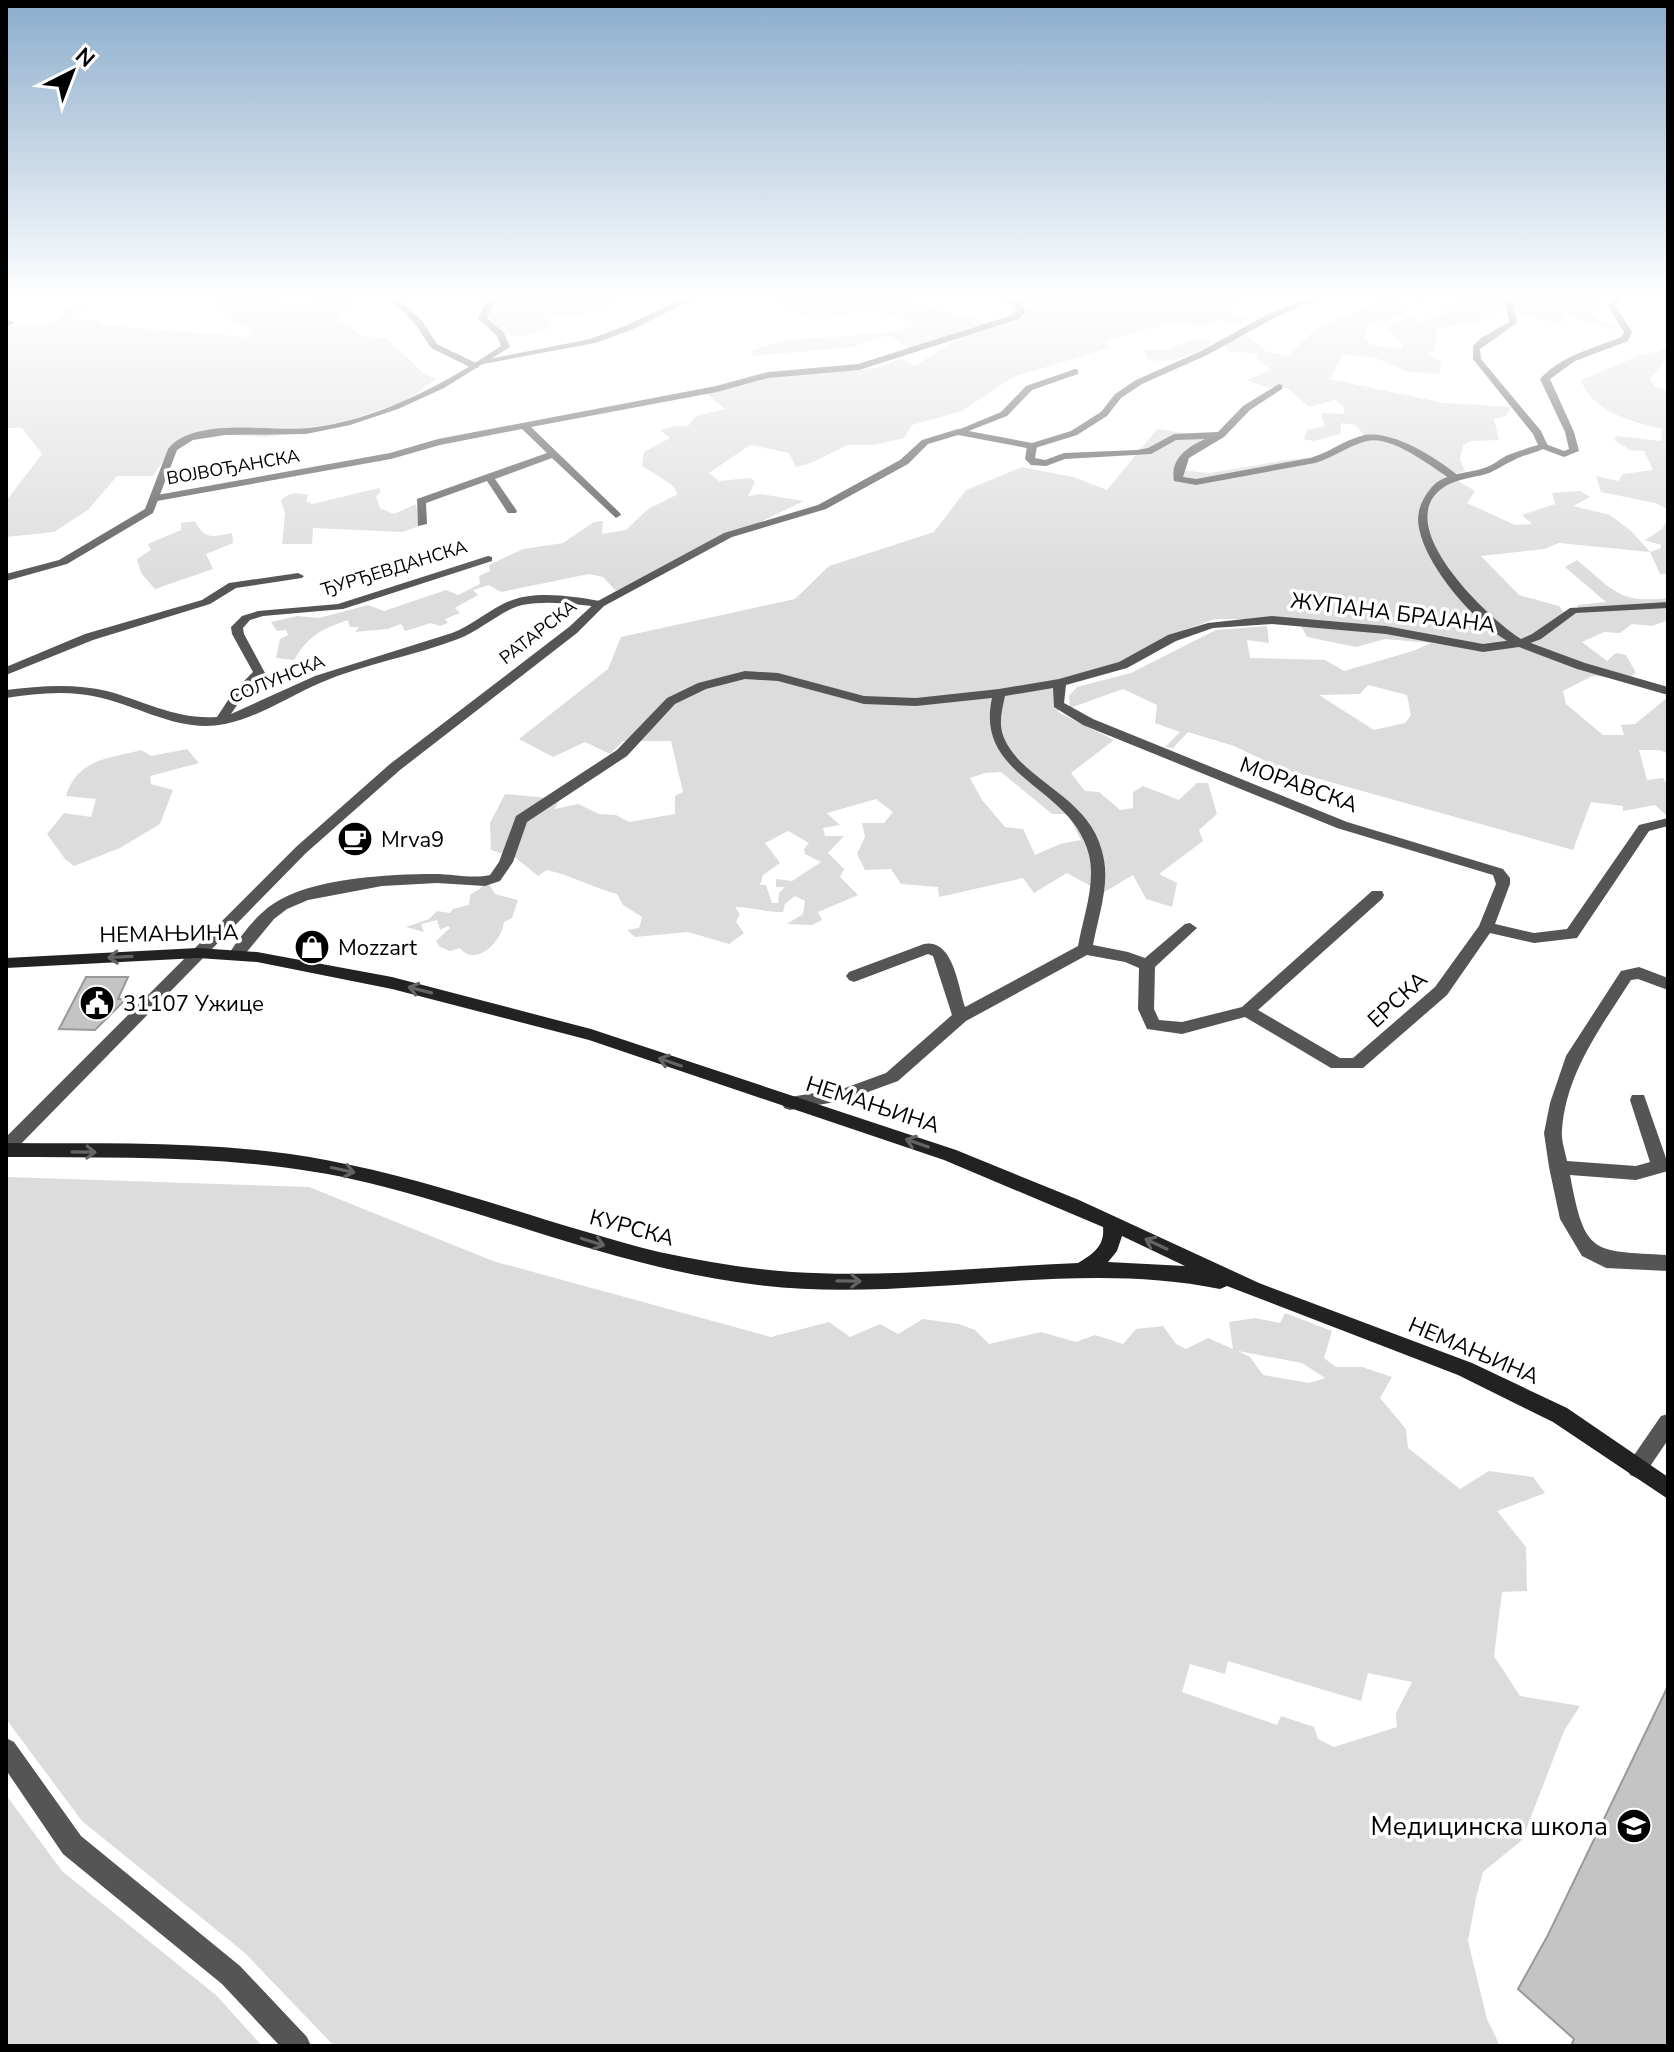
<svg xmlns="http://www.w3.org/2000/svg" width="1674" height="2052" font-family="'Nunito Sans',sans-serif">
	<rect width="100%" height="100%" fill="#fff"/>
	<!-- green -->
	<path fill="#dcdcdc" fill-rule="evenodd" d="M233,295h52l-2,9 35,-2 8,-7h28l-15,26 24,15 23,2 36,34 14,7 -28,21 -92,32 -53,5 -57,-5 -34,15 -19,29h-36l-29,34 -34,22 -48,5v-36l36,-47 -20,-26h-16v-102l48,-3 10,-15 15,-3 7,3 -12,12 26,-1 2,6 146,12 5,-7 -20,-9 -20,-16z
		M503,295h124c-27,16 -48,24 -80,22l3,11c-22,9 -54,16 -62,-14z
		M770,295h114l101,27 20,-4 6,-9 -23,-12h14l8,6 15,-8h217l-14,17 22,6 -15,5 -14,-3 -17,6 -36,-3 -64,19 6,6 -97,29 -51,34 -50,14 -8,13 -31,7h-26l-36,18 -15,4 -7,-14 -39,-8 -41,28 10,8 32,-3 4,4 -7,14 13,-2 43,7 -188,90 -13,-14 -14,-3 -88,18 -12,-7 -16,5 5,5 -23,13 5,5 -15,6 3,4 -8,3 -9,-3 -26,8 -4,-7 -14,5 -32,3 4,-5h-9l-2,-7c-26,9 -39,15 -54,40l-18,-2 4,-19 8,-4 -2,-5 -9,1 -6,-9 26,-6 22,2 49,-13 16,6 62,-21 12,5 22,-11 -1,-8 11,-5 -1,-6 34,-16 40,-6 31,-21 9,-1 -1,13 24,-4 22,-21 30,-15 -7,-10 -29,-18 2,-14 26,-14 -10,-8 14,-4h14l8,-10 29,-7 -18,-15 67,-18 101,-8 27,-9 13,7 64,-41 -65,24 -29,-13 -33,11 -101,9 2,-6c53,-21 113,-7 166,-25l-51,-17 -40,11h-14l-42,-19z
		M1381,295h36l10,4 -1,6 -19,-5 -14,6 15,5 -18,9 -23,3 -3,14 7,8 31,4v-6l-16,-12 2,-4 22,-12 8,6 12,-1v-4l17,-3 -12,-4 9,-7 14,1 -3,-8h49l-5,16 -25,12 -37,5 -3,23 -7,2 14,9 -1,12 -32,-2 -32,-14 -33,-4 -13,25 114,24 67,4 -5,9 -12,3 5,21 -28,1 -8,4 -3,14 5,12 -15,5 25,15 -8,12 48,22 17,-1 -10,-9 33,-11 -3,-11 28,-2 10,6 -17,9 37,9 21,16 19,21 11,-4v-3l-16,-5 17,-11 6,-10v55h-8l-10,-22 -91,-9 -15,6 -63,7 38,39 40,11 7,9 17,-3 -6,-7 29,-3 -41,-35 12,-7c37,30 41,44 91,38v22l-16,6 -20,-2 -12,9 -16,-1 -22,10 25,19 9,-8 10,2 10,18 -8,5 -36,-2 -29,15 3,13 37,31h21l-3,-10 14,-1 33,-27v57l-8,-4h-21l8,30 16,-2 4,6 1,33 -13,-12 -32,6v-5l-32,-4 -18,48 -293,-82 -46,-22 -46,-14 -15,16 -8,-1 15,-15 -25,-9 2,-18 -34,-16 -53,19 -1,-12 8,-9 54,-14 85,-43 51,-4 2,17 -22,-3 3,18 75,2 19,11 69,-20 18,-8 -46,-4 -29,8 -49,-10 -10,-18h-82l-44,16 -57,30 -48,16 -8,31 56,28 -43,33 14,18 14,1 21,18 13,-2v-16l10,-6 36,14 18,-17h11l9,31 -18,16 4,11 -44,33 18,9 -5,24 -26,-8 -13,-24 -30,18 -36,-20 -33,20 -11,-15 -84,19 -1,-10 -37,-3 -10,-15 -26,1 -8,-16 8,-17 -3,-14h22l9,-11 -17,-13 -49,14 13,12 -17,3 2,8h19l-16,17 16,16 -4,8 18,18 -40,17 4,8 -10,5 -25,-1 16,-10 2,-13 -10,-5 -10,8 -2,8c-13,1 -32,-5 -48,-5l5,7 -4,8 8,11 -15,11 -41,-12 -53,5 -8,-7 12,-2 3,-11 -19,-12 -6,-11c-25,-7 -44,-18 -70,-24l-9,6 -22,-18 -25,-8 -1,-27 15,-29 54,5 -4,10 23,-5 21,10 17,1 13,7 46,-8v-18l8,-4 -12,-51h-48l-13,13 -25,-12 -32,15 -34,-18 89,-70 13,-32 174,-38 34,-33 105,-34 32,-42 56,-23 51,10 34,13 50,-61 49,7 -27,34 31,3 83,-14 38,-2 33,-22 -9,-10 -14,-2v11l-28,7 -9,-2 3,-9 18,-4 -4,-13 22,1 2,-7 -10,-7 -26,7 -21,-19h-20l-22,-8 25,-10 -15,-12 1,-5 -28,-1 -5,-8 22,-9 21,17 20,4 32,-30 57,-23zM1368,685l39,10 4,20 -6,8 -31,7 -55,-35 41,-1zM1001,772l51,42h16l13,26 -21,4 -25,11 -12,-26 -18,-2 -23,-27 -12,-22 15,-5zM788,831l21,12 -5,6 1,5 16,8 -29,19 -16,-2v8h9l-6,6 -1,10h-6l-6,-18h-6l3,-10 17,-12 -15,-20z
		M1613,295l-21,16 8,10 18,9 -32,-7 -16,-9 -9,1 4,7 -9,1 -37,-9 -6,-19z
		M1192,340l19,1 -2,5c-19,9 -40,19 -61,13l-4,-9h22z
		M1668,345v17l-5,-1 -5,10 -9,8 7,8 12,4v118l-13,-6 -54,-11 -5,-16 22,5 5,-7 30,-4 -9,-19 -14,-1 -16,-10 2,-4 45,5 1,-12c-28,-7 -71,-17 -81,-49l59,-25 20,-4z
		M379,488l2,4 -5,4 4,12 14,6 22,-10 3,22 -16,6 -90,-4 -1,16h-30l3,-31 -4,-13c9,-8 15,-8 27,-5l-2,6 6,3z
		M195,521c9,19 18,16 37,12l1,10 -27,11 7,15 -58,20 -14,-16 -4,-14 14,-9 -3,-6 33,-14v-7z
		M187,749l12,14 -49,13 1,8 22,6 -13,34 -40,24 -46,18 -9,-7 -18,-25 17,-21 27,4 5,-18 -30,-3c11,-37 42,-37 75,-46l10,6z
		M488,883l7,11 23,6 -6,18 -8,4c-2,19 -28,46 -44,26l-10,3 -10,-4 -4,-6 14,-13 -2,-2 -8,4 -3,-10 -16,4 3,8 -18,-5 23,-8 8,-8 13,2 3,-4 16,-4 1,-10z
		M6,1177l303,10 184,74 278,76 58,-15 21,15 30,-13 18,10 25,-15 36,5 16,6 14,14 52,-12 35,10 19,-7 28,9 13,-15 27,-3 13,18 10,5 22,-11 25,11 -4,-27 26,-4 25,5 5,-10 47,18 -8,27 12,9h26l30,10 -12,21 26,31 2,19 52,41 29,-18 44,6 12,16 -48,18 29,36 1,44 -25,1 -8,64 26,40 60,10 -16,25 -42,109 -39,32 -7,26 -8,43 19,78 13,27h-1166l-89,-93 -163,-132 -76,-102zM1238,1351l64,12 23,15 -16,5 -46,-8 -13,-18zM1228,1661l133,40 7,-28 44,9 -16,31 1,14 -63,20 -16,-8 -4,-12 -33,-11 -4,9 -95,-33 8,-28 35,10z
		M6,1795l56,76 155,125 45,50h-256z"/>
	<!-- building -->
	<path fill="#c4c4c4" stroke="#999" stroke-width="2" d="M86,977h42l-10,22h8l-31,31 -36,-1z
		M1668,1686v360h-97l3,-7 -56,-50 30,-54z"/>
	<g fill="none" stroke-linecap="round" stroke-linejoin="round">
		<!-- minor -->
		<path fill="#555" fill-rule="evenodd" d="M387,295h9l26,26 15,23 41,20v4h-6l-41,-20 -15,-23z
			M690,295h12l-71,35 -36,13 -112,21 -4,-3 111,-22 35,-13z
			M1003,295h9l14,15 -7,9 -160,51 -91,8 -51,14 -186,35 89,86 1,2 -5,3 -64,-60 -57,21 22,32 -1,2h-8l-21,-32 -61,22 1,21 -9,2 -1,-27 130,-46 -25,-24 -82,16 -49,14 -234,42 -5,-3 5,-3 233,-42 48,-14 278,-53 52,-14 90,-8 155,-49 4,-5z
			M1616,295h8l-8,12 16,25 -4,9 -53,20 -25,18 24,53 5,19 -15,6 -24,-9 -2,-2 5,-3 21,8 5,-2 -4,-17 -25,-53c22,-24 53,-30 81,-42l3,-5 -16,-25z
			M6,320l7,1 1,2 -8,3z
			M1075,369l3,1v4l-46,16 -25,26 -46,18 -8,-2 48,-20 25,-26z
			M1279,384l3,1v4l-32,21 -26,27 -35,21 -6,19 13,2 114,-21c18,-5 33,-17 51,-22 29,-9 79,24 100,42l-9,2c-20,-13 -60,-45 -85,-39 -18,4 -34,17 -52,22l-119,22 -22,-4c-4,-22 13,-34 31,-42l-29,1 -25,14 -86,5 -19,7 -15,-1 -6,-6 2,-13 5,-3 5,3 -2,12 10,2 19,-7 73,-3 11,-2 26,-14 44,-2 25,-26z
			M488,556l4,1v4l-149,48 -80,7 -13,4 -7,8 1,6 21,39 -22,23 -12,18 84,-38 137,-43c18,-7 32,-19 49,-28 29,-16 68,-9 99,-4l6,3 -6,3c-26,-3 -53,-7 -78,-2 -20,5 -42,26 -64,34 -45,17 -94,25 -138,44 -32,14 -61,34 -95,41 -44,9 -82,-16 -123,-26 -31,-8 -64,-5 -96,0v-8c33,-4 68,-7 101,1 37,10 70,29 110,26l17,-26 19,-19 -21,-38 -1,-7 11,-11 16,-5 80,-7z
			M298,573l6,3 -2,2 -66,10 -26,16 -117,36 -87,35v-8l79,-33 117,-34 27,-17z
			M1272,616l114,10 97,18 37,-5 65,24 83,24v8l-91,-26 -58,-22 -36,5 -97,-18 -114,-10 -59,4 -37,13 -49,27 -61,17 -2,18 29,16 254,103 156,47 7,9v6l-15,40 39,9 33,-4 72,-104 29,-7v8l-19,5 -72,107 -43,5 -44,-10 -43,62 -84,73h-32l-86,-51 -63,17 -35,-5 -9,-20 1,-41 -14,-6 -38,-7 -121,66 -68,60 -52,19 -56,10 -6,-2 -2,-5 2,-5 61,-10 41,-15 66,-58 -19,-59 -5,-2 -74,28 -5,-2 -3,-4 3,-4 75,-28c29,-6 34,42 41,63l113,-61c5,-28 18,-62 11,-91 -17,-70 -115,-76 -97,-157l-76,8 -52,-2 -86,-23 -33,-2 -39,10 -31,15 -48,52 -100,66 -14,40 -13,19 -15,5 -48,-3 -55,3 -74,14 -21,9 -13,10 -33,40 -5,1 -8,-5c12,-18 27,-39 45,-51 38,-26 116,-30 162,-30 17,0 38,5 55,1l9,-13 17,-46 101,-66 50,-52 31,-15 47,-12 33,2 86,23 52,2 83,-9 60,-10 60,-17 49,-27 40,-12zM1053,688l1,19 29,18 254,103 156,47 3,9 -17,42 -44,61 -82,71h-13l-82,-48 124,-111 2,-4 -2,-4h-10l-130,116 -60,15 -23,-2 -5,-11 1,-42 42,-39 -7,-5 -5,1 -40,34 -17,-6 -35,-7c5,-27 16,-58 11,-85 -10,-64 -80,-76 -100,-122 -6,-14 -2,-28 1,-42z
			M1639,967l29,11v12l-30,-11 -7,1c-30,47 -65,93 -69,150 -1,10 3,21 5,31l69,5 14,-4 -20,-62 2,-5h12l22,63 2,-1v14l-32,9 -66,-5c15,80 21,76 98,80v16l-62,-3 -24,-12 -22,-37 -11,-52 -5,-34 6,-30 16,-47 55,-85z
			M1668,1414v26l-24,35 -7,3 -7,-3 -3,-7 3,-7 31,-45z
			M6,1738l8,4 67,94 159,130 67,71 4,9h-31l-58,-62 -159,-130 -57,-84z"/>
		<!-- tertiary -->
		<path fill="#555" fill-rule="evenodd" d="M490,295h8l-11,23 17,15 6,14 -66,41 -46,21 -48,16 -44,9 -81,1 -32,5 -16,10 -24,63 -86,51 -61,17v-7l53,-14 86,-51 23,-60c26,-33 103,-17 142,-21 68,-8 135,-44 191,-82l-4,-10 -19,-18z
			M1317,295h13l-52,21 -71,39 -65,29 -21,14 -14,18 -30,19 -45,14 -74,-14 -30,9 -20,20 -82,45 -94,28 -128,69 -27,27 -177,137 -94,83 -294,300 -6,2v-18l290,-290 94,-83 179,-137 27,-25 128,-69 94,-28 82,-45 22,-20 36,-11 74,14 39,-12 30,-19 14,-18 21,-14 65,-29 71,-39z
			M1504,295h8l5,28 -37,26 1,10 60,72 7,15c-10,7 -23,8 -34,14 -10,4 -18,11 -28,14 -14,4 -30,5 -42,13 -56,37 45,132 77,152l11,-5 38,-26 98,-6v6l-92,5 -35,26 -21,8c-38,-14 -94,-79 -101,-119 -3,-15 2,-28 12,-40 13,-16 38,-14 56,-21 8,-3 14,-9 21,-12 10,-4 20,-7 30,-10l-5,-11 -60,-75v-13l8,-8 28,-16z"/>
		<!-- secondary -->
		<path fill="#222" fill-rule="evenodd" d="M198,948l59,4 135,25 199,52 365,121 123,50 180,83 213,80 95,45 101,69v22l-115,-77 -95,-47 -231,-89 -7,3c-150,-31 -309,15 -462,-4 -135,-16 -259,-70 -389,-102 -118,-29 -242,-25 -363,-26v-14c106,1 215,-3 320,17 113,21 222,64 333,92 44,9 88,17 133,20 95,6 191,-5 286,-9 15,-9 27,-17 25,-36l-159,-67 -355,-120 -197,-51 -135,-27 -59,-4 -192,10v-10zM1122,1236l63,30 -77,-4 9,-11z"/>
	</g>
	<!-- one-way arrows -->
	<defs><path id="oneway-shaft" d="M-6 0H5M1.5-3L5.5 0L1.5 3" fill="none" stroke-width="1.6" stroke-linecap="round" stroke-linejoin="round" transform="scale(2)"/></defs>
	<g stroke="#646464">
		<use href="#oneway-shaft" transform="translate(120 957) rotate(177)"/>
		<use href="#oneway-shaft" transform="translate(420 990) rotate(-166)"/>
		<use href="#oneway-shaft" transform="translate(670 1062) rotate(-161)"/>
		<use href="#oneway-shaft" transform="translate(917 1143) rotate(-161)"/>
		<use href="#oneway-shaft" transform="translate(84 1152) rotate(1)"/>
		<use href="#oneway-shaft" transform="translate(343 1170) rotate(12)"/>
		<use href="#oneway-shaft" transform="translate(593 1242) rotate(17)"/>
		<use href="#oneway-shaft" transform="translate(1156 1244) rotate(-155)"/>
		<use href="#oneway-shaft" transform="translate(849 1281) rotate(1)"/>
	</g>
	<!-- sky -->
	<linearGradient id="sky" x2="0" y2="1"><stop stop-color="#8cadcc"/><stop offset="0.51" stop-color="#fff"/><stop offset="1" stop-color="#fff" stop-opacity="0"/></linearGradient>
	<rect width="1674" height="583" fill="url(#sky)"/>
	<!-- icons -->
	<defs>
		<symbol id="cafe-disc" viewBox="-11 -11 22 22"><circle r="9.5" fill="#000" stroke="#fff"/><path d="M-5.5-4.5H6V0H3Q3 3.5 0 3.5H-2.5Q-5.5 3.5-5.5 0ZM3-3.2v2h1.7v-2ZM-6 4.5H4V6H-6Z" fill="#fff"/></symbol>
		<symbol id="shop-disc" viewBox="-11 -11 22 22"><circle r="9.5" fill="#000" stroke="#fff"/><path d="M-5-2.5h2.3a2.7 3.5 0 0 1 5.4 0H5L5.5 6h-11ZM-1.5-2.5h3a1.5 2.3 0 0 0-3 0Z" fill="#fff"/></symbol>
		<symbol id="civic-disc" viewBox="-11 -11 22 22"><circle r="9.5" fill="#000" stroke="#fff"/><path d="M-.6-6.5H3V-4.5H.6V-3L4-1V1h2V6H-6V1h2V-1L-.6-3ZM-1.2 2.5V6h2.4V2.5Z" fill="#fff"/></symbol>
		<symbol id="school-disc" viewBox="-11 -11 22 22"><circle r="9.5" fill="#000" stroke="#fff"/><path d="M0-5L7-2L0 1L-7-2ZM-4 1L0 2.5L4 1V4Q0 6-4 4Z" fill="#fff"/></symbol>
	</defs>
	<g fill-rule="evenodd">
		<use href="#cafe-disc" x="335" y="819" width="40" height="40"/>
		<use href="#shop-disc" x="292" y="927" width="40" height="40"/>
		<use href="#civic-disc" x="77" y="983" width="40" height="40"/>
		<use href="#school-disc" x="1614" y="1806" width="40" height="40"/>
	</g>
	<g text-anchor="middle" stroke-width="7" stroke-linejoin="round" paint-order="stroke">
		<!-- far-street labels -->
		<g font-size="18" fill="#000" stroke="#fff">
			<text transform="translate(233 467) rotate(-10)" y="6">ВОЈВОЂАНСКА</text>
			<text transform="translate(394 568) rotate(-17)" y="6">ЂУРЂЕВДАНСКА</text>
			<text transform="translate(538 632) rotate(-38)" y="6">РАТАРСКА</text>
			<text transform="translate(277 679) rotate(-22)" y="6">СОЛУНСКА</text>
		</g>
		<!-- street labels -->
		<g font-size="22" fill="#000" stroke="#fff">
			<text transform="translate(1393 612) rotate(7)" y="8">ЖУПАНА БРАЈАНА</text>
			<text transform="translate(1299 784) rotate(20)" y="8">МОРАВСКА</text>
			<text transform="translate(169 933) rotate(-1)" y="8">НЕМАЊИНА</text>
			<text transform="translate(1397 999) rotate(-42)" y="8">ЕРСКА</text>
			<text transform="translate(873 1104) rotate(18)" y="8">НЕМАЊИНА</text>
			<text transform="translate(632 1227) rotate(15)" y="8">КУРСКА</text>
			<text transform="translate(1474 1350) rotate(23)" y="8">НЕМАЊИНА</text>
		</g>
		<!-- poi labels -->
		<g font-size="22" fill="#000" stroke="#fff" text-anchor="start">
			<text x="381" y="847">Mrva9</text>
			<text x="338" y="955">Mozzart</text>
			<text x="123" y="1011">31107 Ужице</text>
		</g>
		<!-- near-poi labels -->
		<g font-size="26" fill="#000" stroke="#fff" text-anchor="end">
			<text x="1608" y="1835">Медицинска школа</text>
		</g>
	</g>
	<!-- border -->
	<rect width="1674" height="2052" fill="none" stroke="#000000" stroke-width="16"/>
	<!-- north arrow -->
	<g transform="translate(72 72) rotate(42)" stroke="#ffffff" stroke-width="6" paint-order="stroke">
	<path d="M0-6L14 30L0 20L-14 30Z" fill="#000000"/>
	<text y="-12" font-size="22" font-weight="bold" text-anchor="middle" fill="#000000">N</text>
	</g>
</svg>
